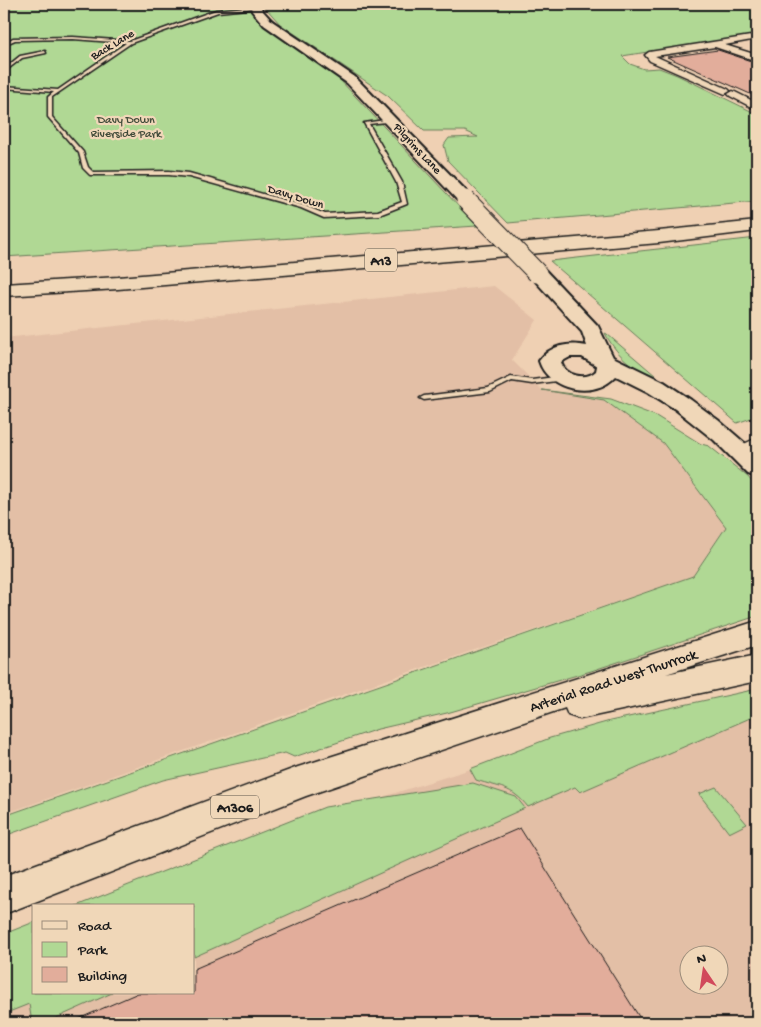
<svg xmlns="http://www.w3.org/2000/svg" width="761" height="1027" font-family="'Gochi Hand',sans-serif">
	<rect width="100%" height="100%" fill="#efd0b3"/>
	<filter id="ink" filterUnits="userSpaceOnUse"><feTurbulence type="fractalNoise" baseFrequency=".02" numOctaves="2"/><feDisplacementMap in="SourceGraphic" scale="10" xChannelSelector="R" yChannelSelector="G"/><feConvolveMatrix kernelMatrix="1 2 1 2 8 2 1 2 1" color-interpolation-filters="sRGB"/></filter>
	<g filter="url(#ink)">
		<!-- built -->
		<path fill="#e3bfa6" fill-rule="evenodd" d="M494,286l43,34 -25,40 30,30 62,10 59,43 63,84 -33,49 -310,105 -379,133v-476z
			M757,693v330h-753v-78l30,48h160v-87l157,-99 123,-39 76,-30zM688,954h30v30h-30z"/>
		<!-- green -->
		<path fill="#b0d894" stroke="#667a58" d="M4,4h252l84,76 137,146 -473,31z
			M265,4h492v31l-135,21 8,8 14,5 15,-1 18,7 80,39v87l-249,22 -60,-62 -4,-16 5,-7 29,-1 -13,-6h-41l-36,-35 -108,-72 -16,-18z
			M757,238v178l-20,7 -187,-162z
			M605,333l2,1 49,42c-20,-1 -43,-26 -51,-43z
			M542,390l69,9 45,17 45,28 8,2 39,31 9,11v128l-166,55 -144,42 -69,16 -84,28 -9,-4 -122,27 -159,56v-20l689,-240 33,-49 -63,-84 -59,-43z
			M757,689v26l-177,77 -5,-5 -47,20c-17,-21 -28,-19 -52,-27l-6,-11 80,-31 60,-17z
			M473,783l43,14 9,11 -331,149v-51h-118l249,-99z
			M716,787l31,37 -18,9 -30,-39z
			M34,922v71h78l-67,30h-13l-3,-19 -25,10v-80z"/>
		<!-- building -->
		<path fill="#e2ad9b" stroke="#1c1c1c" d="M718,50l39,13v34l-90,-40z
			M520,828l123,195h-574l69,-30h56v-24z"/>
		<g fill="none" stroke-linecap="round" stroke-linejoin="round">
			<defs>
				<path id="lane" d="M257,6l-1,2 -38,4 -87,31 -79,54v20l31,35 5,15 5,5 76,-1 20,2 116,33 20,8 53,-3 24,-9 -6,-20 -32,-59 28,-4h2v2l-25,3 33,58 5,22 -28,11 -55,3 -23,-10 -112,-31 -20,-2h-79l-7,-7 -4,-15 -31,-36v-20l6,-5 -50,-4v-2l54,4 68,-47 -53,-4 -58,1 -7,3 -2,-1 7,-4 60,-1 57,4 86,-31z
					M45,51l1,2 -24,5 -18,14v-3l16,-13z
					M562,376l4,2 -1,2 -33,4 -20,-3 -22,11 -66,8 -4,-2 4,-2 64,-8 23,-11 21,3z"/>
				<path id="street" d="M757,35v4l-32,6 32,10v6l-42,-14 -60,9 73,33 2,2 -5,3 -75,-33 -5,-6 4,-3z
					M733,91l24,12v7l-27,-14 -2,-2z
					M757,438v12c-8,4 -13,8 -22,6l-3,-4 3,-4z"/>
				<path id="secondary" d="M250,4h10l2,6 10,11 83,56 117,120 2,3 -2,3h-12l-113,-120 -83,-58 -12,-14z
					M537,267l7,2 54,57 15,31 51,25 27,18 27,20 37,32 2,3v22l-9,-3 -34,-34 -39,-31 -27,-17 -32,-16c-21,24 -68,15 -77,-15 11,-16 30,-19 48,-15l-5,-14 -54,-59 2,-4zM570,357h12l15,9 -1,5c-10,10 -31,5 -35,-9z"/>
				<path id="primary" d="M757,621v24l-91,29 91,-19v26l-177,38 -12,-4 -3,-7 -259,88 -302,118v-38l294,-109z"/>
				<path id="highway" d="M757,221v10l-98,12 -541,46 -114,7v-12l114,-7 541,-46z"/>
			</defs>
			<!-- lane casing -->
			<use href="#lane" stroke="#1c1c1c" stroke-width="3"/>
			<!-- street casing -->
			<use href="#street" stroke="#1c1c1c" stroke-width="3"/>
			<!-- secondary casing -->
			<use href="#secondary" stroke="#1c1c1c" stroke-width="4"/>
			<!-- primary casing -->
			<use href="#primary" stroke="#1c1c1c" stroke-width="3"/>
			<!-- highway casing -->
			<use href="#highway" stroke="#1c1c1c" stroke-width="3"/>
			<!-- lane -->
			<use href="#lane" fill="#f0d7b8" fill-rule="evenodd"/>
			<!-- street -->
			<use href="#street" fill="#f0d7b8" fill-rule="evenodd"/>
			<!-- secondary -->
			<use href="#secondary" fill="#f0d7b8" fill-rule="evenodd"/>
			<!-- primary -->
			<use href="#primary" fill="#f0d7b8" fill-rule="evenodd"/>
			<!-- highway -->
			<use href="#highway" fill="#f0d7b8" fill-rule="evenodd"/>
			<defs>
				<path id="secondary-bridge" d="M466,200l71,73"/>
			</defs>
			<!-- secondary-bridge casing -->
			<use href="#secondary-bridge" stroke="#1c1c1c" stroke-width="21" stroke-linecap="butt"/>
			<!-- secondary-bridge -->
			<use href="#secondary-bridge" stroke="#f0d7b8" stroke-width="19"/>
		</g>
	</g>
	<g text-anchor="middle" stroke-width="4.5" stroke-linejoin="round" paint-order="stroke">
		<!-- far-street labels -->
		<g font-size="12" fill="#1c1c1c" stroke="#f0d7b8">
			<text transform="translate(112 44) rotate(-31)" y="4">Back Lane</text>
			<text transform="translate(418 148) rotate(47)" y="4">Pilgrims Lane</text>
			<text transform="translate(296 196) rotate(17)" y="4">Davy Down</text>
		</g>
		<!-- far-park labels -->
		<g font-size="12" fill="#414b3a" stroke="#f0d7b8">
			<text x="126" y="123">Davy Down<tspan x="126" dy="14">Riverside Park</tspan></text>
		</g>
		<!-- shield labels -->
		<g fill="#f0d7b8" stroke="#5c544b" stroke-width="1">
			<rect x="365" y="248.5" width="32" height="23" rx="4"/>
			<rect x="211" y="795.5" width="48" height="23" rx="4"/>
		</g>
		<g font-size="14" font-weight="bold" fill="#1c1c1c">
			<text x="381" y="265">A13</text>
			<text x="235" y="812">A1306</text>
		</g>
		<!-- street labels -->
		<g font-size="15" fill="#1c1c1c" stroke="#f0d7b8">
			<text transform="translate(613 680) rotate(-18)" y="5">Arterial Road West Thurrock</text>
		</g>
	</g>
	<!-- margin -->
	<rect width="761" height="1027" fill="none" stroke="#f0d7b8" stroke-width="20"/>
	<rect x="10" y="10" width="741" height="1007" fill="none" stroke="#1c1c1c" stroke-width="2" filter="url(#ink)"/>
	<!-- legend -->
	<rect x="32" y="904" width="162" height="90" fill="#f0d7b8" stroke="#9b8c7a"/>
	<rect x="42" y="921" width="25" height="8" fill="#f0d7b8" stroke="#9b8c7a"/>
	<text x="78" y="930" font-size="15" fill="#1c1c1c">Road</text>
	<rect x="42" y="942" width="25" height="15" fill="#b0d894" stroke="#9b8c7a"/>
	<text x="78" y="954" font-size="15" fill="#1c1c1c">Park</text>
	<rect x="42" y="967" width="25" height="15" fill="#e2ad9b" stroke="#9b8c7a"/>
	<text x="78" y="980" font-size="15" fill="#1c1c1c">Building</text>
	<!-- north arrow -->
	<g transform="translate(704 970) rotate(347)"><circle r="24" fill="#f0d7b8" stroke="#9b8c7a"/>
	<path d="M0-4L9 19L0 12L-9 19Z" fill="#d1495b"/>
	<text y="-8" font-size="14" font-weight="bold" text-anchor="middle" fill="#1c1c1c">N</text>
	</g>
</svg>
